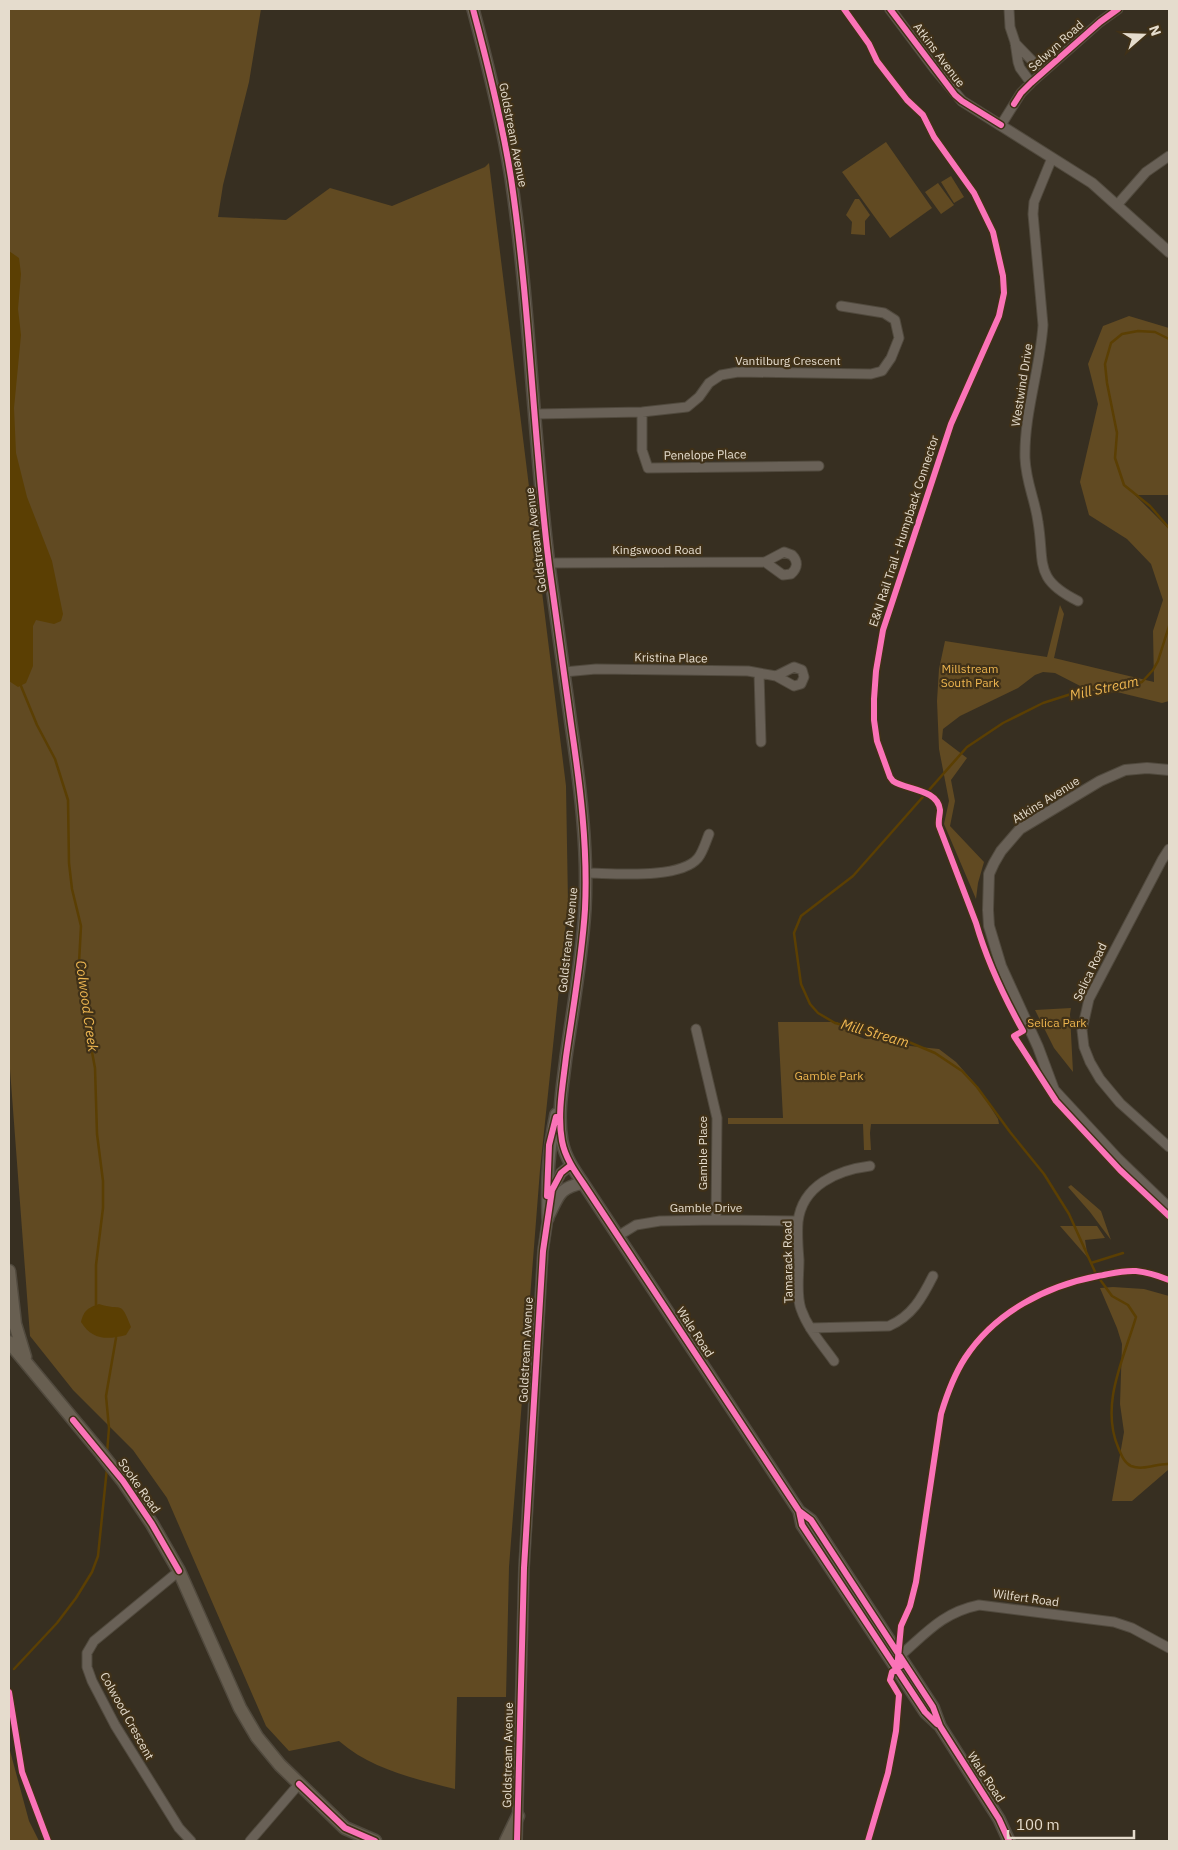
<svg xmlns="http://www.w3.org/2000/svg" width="1178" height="1850" font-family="'IBM Plex Sans',sans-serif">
	<rect width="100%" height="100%" fill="#372f21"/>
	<!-- green -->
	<path fill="#614a22" d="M9,9h252l-12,73 -26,103 -5,32 68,3 44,-32 62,18 93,-39 4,-4 77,623 2,117 -28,267 -31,397 -3,130h-49l-2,92c-40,-10 -84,-20 -116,-48l-50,10 -23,-25 -99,-228 -34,-48 -60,-60 -43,-54 -21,-280z
		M886,142l46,66 -42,30 -48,-66z
		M951,176l13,21 -10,6 -13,-21z
		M938,183l16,22 -13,9 -16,-22z
		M855,199h4l11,16 -5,6v14l-14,-1 1,-12 -6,-7z
		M1129,316l40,12v167h-34l34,34v172l-7,2 -45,-11 -14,1 -15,-3 -33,-17 -12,-1 -8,3 -17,13 -58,28 -17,13 -1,10 25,19 -16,22 4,21 -5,25 34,36 -6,21 -2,16 -32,-75 5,-23 -10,-52 -2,-48 2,-32 6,-28 102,16 13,-52 4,9 -10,44 100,24 -1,-51 10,-31 -12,-36 -24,-25 -38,-24 -9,-33 18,-78 -10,-40 15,-38z
		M1071,1008l-1,6 3,58 -19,-24 -19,-38z
		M778,1022h59l11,10 17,7 12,-1 24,7 38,4 17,13 22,25 20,32 1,5h-128l-1,9 1,17h-7l-1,-26h-135v-6h55z
		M1071,1185l30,26 10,29 -21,-28 -22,-25z
		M1060,1226h37l8,12 -20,2 3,18z
		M1113,1287l31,2 25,7v174h-1l-36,31h-20l12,-69 -4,-28 2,-60 -5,-16 -17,-40z
		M9,1747l20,74 10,20h-30z"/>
	<!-- water -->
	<path fill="#5b3f03" d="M9,251l10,7 2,16 -3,35 3,26 -7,73 2,45 11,44 25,64 11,53 -2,7 -7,3 -18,-4 -3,6v40l-7,17 -8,4 -9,-6z
		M99,1304c23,8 21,-6 32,23l-5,8c-19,5 -34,5 -45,-13 3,-12 7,-14 18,-18z"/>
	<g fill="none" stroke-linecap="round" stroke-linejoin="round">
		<!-- stream -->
		<path stroke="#5b3f03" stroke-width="2.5" d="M1169,339l-14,-7 -17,-1 -16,3 -11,9 -6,21 2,19 10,50 -2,25 9,27 26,21 19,22
			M1169,626l-11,35 -5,9 -11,12 -11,3 -38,2 -50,16 -40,20 -36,24 -114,129 -52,40 -7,17 7,51 9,20 8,9 17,10 69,17 31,13 27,18 15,16 33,45 34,42 25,40 27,60 16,22 16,9 8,12c-12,41 -36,87 -18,130 3,7 6,16 13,19 13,5 26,-3 38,-2
			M21,686l16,39 18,34 13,41 1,63 3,26 9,37 -2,37 5,46 11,59 2,66 6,47v27l-7,57v41
			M1091,1263l32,-10
			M107,1453l2,-25 -3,-32 10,-58
			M14,1669l43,-46 19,-25 16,-26 6,-16 9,-88"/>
		<defs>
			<path id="minor" d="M1009,9l1,18 5,15 3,20 2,6 11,15
				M1015,43l28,29
				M1001,125l20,-32 10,-10 69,-61 18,-13
				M1052,158l-18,44 -1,12 10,111c-3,45 -19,88 -18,133 1,25 10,41 13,64 7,41 -5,57 40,79
				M1117,205l29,-33 23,-16
				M642,412v38l6,18 171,-2
				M536,414l106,-2 45,-5 12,-10 10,-14 12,-8 17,-3 133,2 11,-3 9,-13 8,-20 -4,-18 -11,-7 -43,-7
				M549,563l216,-1 19,-10 8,3c6,6 6,13 -1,19l-8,1 -18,-13
				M564,672l32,-3 152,2 28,5 18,10 7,-2 3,-7 -2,-7 -8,-3 -18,9
				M759,673l2,69
				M1169,849l-7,11 -73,139 -7,31 2,17 6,15 10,17 20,24 49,44
				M586,873c26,0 94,7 112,-15 5,-6 8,-17 11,-24
				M696,1029l21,89 -1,102
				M618,1236l18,-11 24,-4 56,-1 82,1
				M810,1328l79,-2c23,-10 33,-28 44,-50
				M834,1361c-12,-17 -26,-32 -33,-52 -5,-14 -2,-33 -2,-49 -1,-12 -2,-26 -1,-38 4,-37 40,-52 72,-56
				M179,1571l-85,70 -7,12v14l5,14 23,44 64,103 12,13
				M895,1660c29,-24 45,-47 84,-55l135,17 18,6 37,20
				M250,1841l49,-57"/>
			<path id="tertiary" d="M890,9l45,60 27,32 130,82 77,69
				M1169,770l-22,-2 -22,2 -25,11 -80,48 -19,22 -7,12 -5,11 -1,36 1,16 12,40 37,81 16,43 63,68 52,50
				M517,1841l7,-273 19,-317 9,-61 9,-17 10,-8"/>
			<path id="secondary" d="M473,9c15,56 29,112 38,169 19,128 22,258 38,387 7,53 15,106 22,159 9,61 17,123 14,185 -3,49 -12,99 -19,148 -3,27 -9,57 -4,84 3,16 12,29 21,42l216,328 12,9 122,187 7,19 59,93 10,22
				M548,1217c11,-21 10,-29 35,-34
				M548,1218c-1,-38 0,-66 8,-104
				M799,1511l3,14 123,187 13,12"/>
			<path id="primary" d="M9,1271l6,53 10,33
				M9,1342l92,111 22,28 29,43 27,47 61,137 17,29 23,28 65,63 30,13
				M506,1841l12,-25"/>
		</defs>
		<!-- minor casing -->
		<use href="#minor" stroke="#514a3e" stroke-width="11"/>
		<!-- tertiary casing -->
		<use href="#tertiary" stroke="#514a3e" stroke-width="12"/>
		<!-- secondary casing -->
		<use href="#secondary" stroke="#514a3e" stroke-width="14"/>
		<!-- primary casing -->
		<use href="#primary" stroke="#514a3e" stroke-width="15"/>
		<!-- minor -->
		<use href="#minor" stroke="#696157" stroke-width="9"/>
		<!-- tertiary -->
		<use href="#tertiary" stroke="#696157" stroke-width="10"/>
		<!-- secondary -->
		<use href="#secondary" stroke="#696157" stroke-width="11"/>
		<!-- primary -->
		<use href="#primary" stroke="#685f51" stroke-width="12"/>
		<defs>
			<path id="cycleway" d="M473,9c15,56 29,112 38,169 19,128 22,258 38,387 7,53 15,106 22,159 9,61 17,123 14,185 -3,49 -12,99 -19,148 -3,27 -9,57 -4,84 3,16 12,29 21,42l216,328 12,9 122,187 7,19 59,93 10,22
				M844,9l25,35 8,17 30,39 16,15 11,22 40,56 19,39 10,44 1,17 -5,23 -48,108 -68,206 -7,41 -2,28v21l3,21 13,36 3,4c13,9 45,8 47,29 0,5 -2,10 -1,16l37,97c11,38 28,74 47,108l-9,5 42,65 64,69 49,46
				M890,9l65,86 7,6 39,24
				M1014,104l7,-11 10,-10 69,-61 18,-13
				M547,1196l2,-51 7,-28
				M73,1420l50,61 29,43 27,47
				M799,1511l3,14 123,187 12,12
				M897,1669l4,-43 9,-20 6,-24 25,-168c6,-20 13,-39 24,-56 30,-46 81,-72 133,-82 12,-2 25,-6 38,-5 11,1 23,5 33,9
				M9,1692l13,80 26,69
				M299,1784l46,44 30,13
				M517,1841l7,-273 19,-317 9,-61 9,-17 10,-8
				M868,1841l20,-68 8,-42 3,-36 -9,-15 2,-8 10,-7"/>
		</defs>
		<!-- cycleway casing -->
		<use href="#cycleway" stroke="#403118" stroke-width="9"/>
		<!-- cycleway -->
		<use href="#cycleway" stroke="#fb73b8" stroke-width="6"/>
	</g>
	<g text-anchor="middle" stroke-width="4.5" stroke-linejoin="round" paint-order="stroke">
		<!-- street labels -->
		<g font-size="12" fill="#e5dccd" stroke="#403118">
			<text transform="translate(1056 46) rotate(-42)" y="4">Selwyn Road</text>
			<text transform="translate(939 55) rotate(53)" y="4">Atkins Avenue</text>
			<text transform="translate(513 135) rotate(79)" y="4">Goldstream Avenue</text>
			<text x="788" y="365">Vantilburg Crescent</text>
			<text transform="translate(1022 385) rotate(-81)" y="4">Westwind Drive</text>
			<text transform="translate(705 455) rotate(-1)" y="4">Penelope Place</text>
			<text transform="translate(904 531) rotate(-72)" y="4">E&amp;N Rail Trail - Humpback Connector</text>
			<text transform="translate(536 540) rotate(-97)" y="4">Goldstream Avenue</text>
			<text x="657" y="554">Kingswood Road</text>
			<text transform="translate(671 658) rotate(1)" y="4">Kristina Place</text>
			<text transform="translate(1046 800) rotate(-32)" y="4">Atkins Avenue</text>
			<text transform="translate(568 940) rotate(-84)" y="4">Goldstream Avenue</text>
			<text transform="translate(1090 972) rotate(-65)" y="4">Selica Road</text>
			<text transform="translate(703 1153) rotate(-90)" y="4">Gamble Place</text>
			<text x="706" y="1212">Gamble Drive</text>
			<text transform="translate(788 1262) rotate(-91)" y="4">Tamarack Road</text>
			<text transform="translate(695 1332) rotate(57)" y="4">Wale Road</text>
			<text transform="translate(526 1350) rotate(-87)" y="4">Goldstream Avenue</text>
			<text transform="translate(139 1486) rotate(55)" y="4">Sooke Road</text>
			<text transform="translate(1026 1598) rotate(8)" y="4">Wilfert Road</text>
			<text transform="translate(127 1716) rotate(61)" y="4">Colwood Crescent</text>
			<text transform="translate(508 1755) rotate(-89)" y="4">Goldstream Avenue</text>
			<text transform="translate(986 1777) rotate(57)" y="4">Wale Road</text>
		</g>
		<!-- park labels -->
		<g font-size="12" fill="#edb54f" stroke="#403118">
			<text x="970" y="673">Millstream<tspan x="970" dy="14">South Park</tspan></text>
			<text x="1057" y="1027">Selica Park</text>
			<text x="829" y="1080">Gamble Park</text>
		</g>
		<!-- water labels -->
		<g font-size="14" font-style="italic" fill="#efb751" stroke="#403118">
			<text transform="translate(1104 688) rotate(-12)" y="5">Mill Stream</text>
			<text transform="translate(87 1006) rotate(82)" y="5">Colwood Creek</text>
			<text transform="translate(875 1033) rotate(16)" y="5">Mill Stream</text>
		</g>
	</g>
	<!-- border -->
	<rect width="1178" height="1850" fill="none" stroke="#e5dccd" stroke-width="20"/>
	<!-- north arrow -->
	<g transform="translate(1143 35) rotate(70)" stroke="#403118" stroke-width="4" paint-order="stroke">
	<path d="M0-4L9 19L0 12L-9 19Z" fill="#e5dccd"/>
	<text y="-8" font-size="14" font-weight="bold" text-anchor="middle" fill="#e5dccd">N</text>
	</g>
	<!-- scale -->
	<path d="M1008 1830v8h126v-8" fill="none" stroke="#e5dccd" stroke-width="2.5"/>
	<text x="1016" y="1830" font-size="15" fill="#e5dccd" stroke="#403118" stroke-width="4" paint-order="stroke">100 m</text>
</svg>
